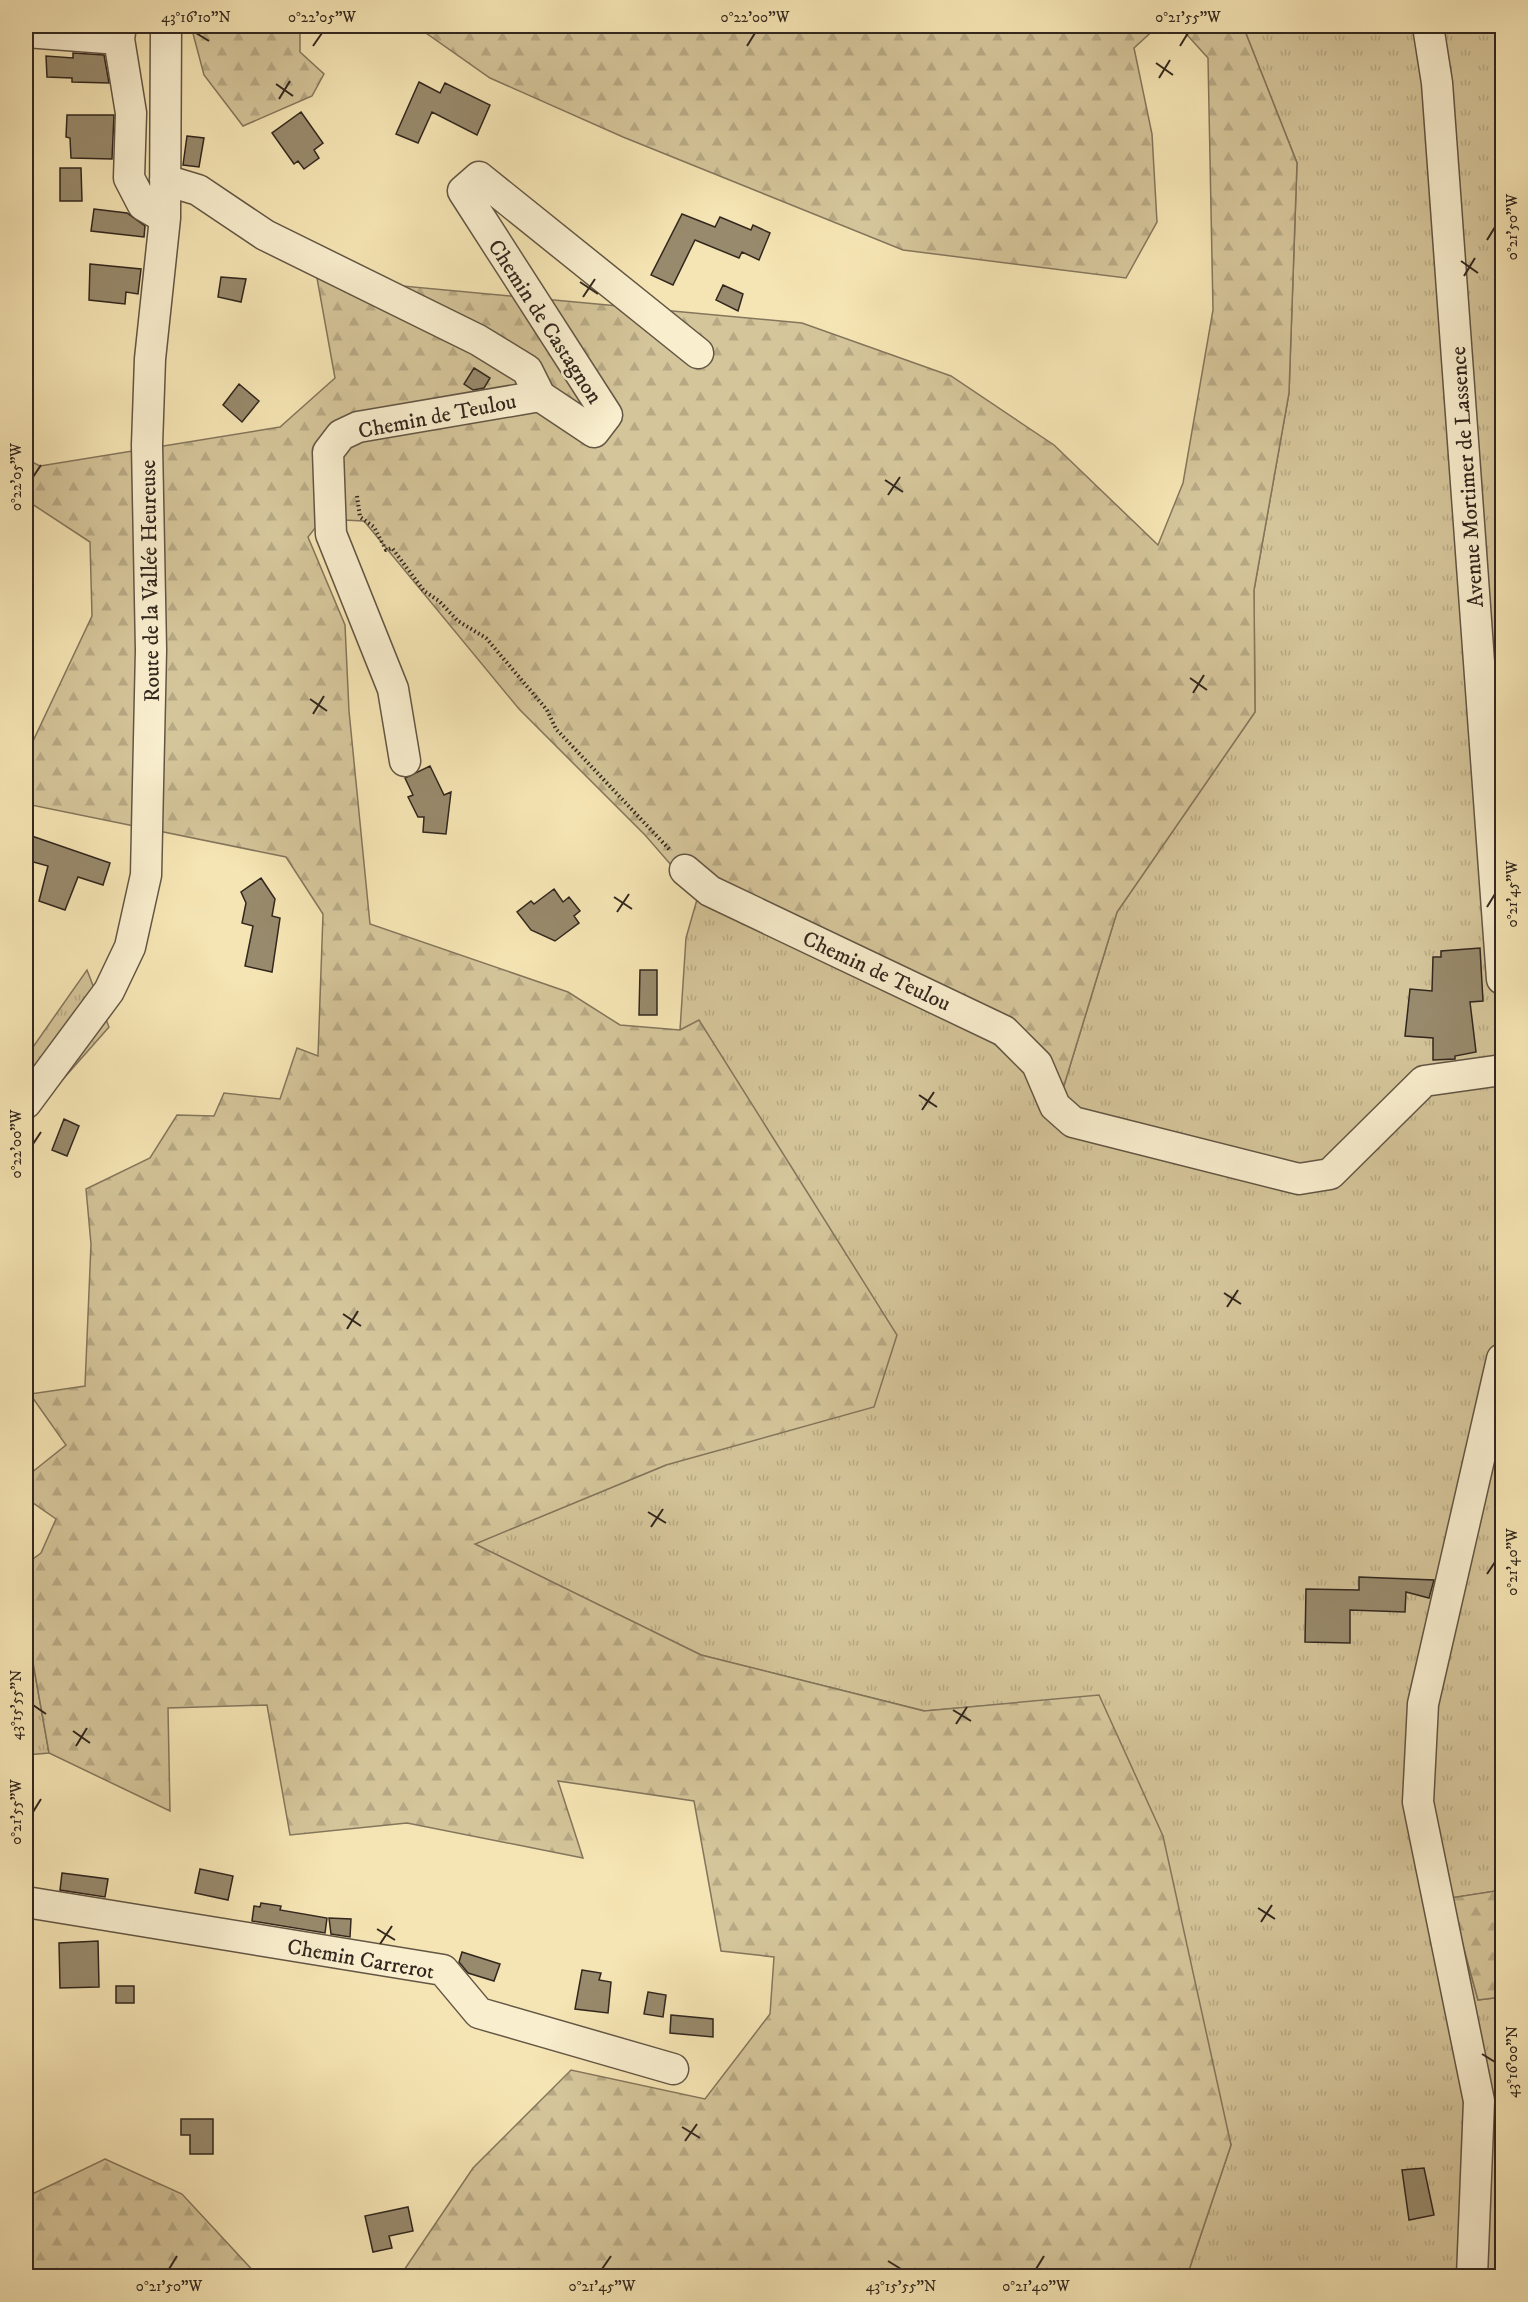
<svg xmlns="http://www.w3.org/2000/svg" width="1528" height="2302" font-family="'IM FELL DW Pica',serif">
	<defs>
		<pattern id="grass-tufts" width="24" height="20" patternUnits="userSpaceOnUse" patternTransform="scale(1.5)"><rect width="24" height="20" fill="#d5c59a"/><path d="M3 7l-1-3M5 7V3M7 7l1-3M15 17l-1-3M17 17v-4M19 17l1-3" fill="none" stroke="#b7a984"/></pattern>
		<pattern id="forest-firs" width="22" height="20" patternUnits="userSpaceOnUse" patternTransform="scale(1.5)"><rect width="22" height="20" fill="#d5c59a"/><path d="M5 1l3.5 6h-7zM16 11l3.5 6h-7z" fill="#b7a984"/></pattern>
	</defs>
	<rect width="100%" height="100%" fill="#f6e5b4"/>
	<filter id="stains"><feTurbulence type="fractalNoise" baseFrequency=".00333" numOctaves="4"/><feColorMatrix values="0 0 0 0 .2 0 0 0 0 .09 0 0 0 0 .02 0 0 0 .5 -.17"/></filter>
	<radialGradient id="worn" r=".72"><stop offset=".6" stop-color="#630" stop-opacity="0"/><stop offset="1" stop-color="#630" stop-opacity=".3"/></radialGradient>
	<!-- grass -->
	<path fill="url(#grass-tufts)" stroke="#84765c" stroke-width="1.5" d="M1243,26h259v1864l-52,8 28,102 24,-3v279h-315l44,-131 -132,-449 -174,15 -224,-56 -227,-111 192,-79 33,-444 -19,9 6,-92 12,-42 291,133 73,63 55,-180 138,-200 -1,-122 35,-197 8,-230z
		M87,970l22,57 -83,94v-64z
		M26,1623l23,130 -23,2z"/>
	<!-- forest -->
	<path fill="url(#forest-firs)" stroke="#84765c" stroke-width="1.5" d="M191,26h115l-6,3v23l24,22 -12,22 -69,30 -39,-51z
		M416,26h742l-24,22 18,86 5,88 -31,56 -223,-28 -280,-113 -133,-59z
		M1179,26h64l54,137 -8,230 -35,197 1,122 -138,200 -55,180 -73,-63 -291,-133 -53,-61 -126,-126 -155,-188 -42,-2 -14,18 37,88 4,86 21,213 198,68 52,33 60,5 19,-10 198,315 -23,72 -208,58 -191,79 226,111 223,56 175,-16 64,141 68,309 -44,131h-787l73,-108 98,-98 134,29 65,-85 4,-57 -53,-6 -27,-150 -136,-20 25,77 -176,-35 -117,12 -23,-130 -99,3 2,103 -121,-58 -23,-130v-59l15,-11 15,-34 -30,-21v-21l40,-32 -36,-51 55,-8 6,-142 -5,-55 64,-31 27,-43 37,1 10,-23 56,6 17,-51 21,8 5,-142 -37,-57 -260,-53v-48l66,-140 -2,-74 -64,-42v-41l14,7 240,-39 55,-49 -18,-100 485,45 149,53 103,69 104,100 25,-62 30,-173 -5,-252z
		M1502,1890v107l-24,3 -28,-102z
		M105,2159l77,35 76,82h-232v-79z"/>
	<!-- building -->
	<path fill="#988a6c" stroke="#32271e" stroke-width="1.5" d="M73,53l31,2 5,28 -37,-1v-4l-25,-1 -1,-21 27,2z
		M419,82l21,11 5,-10 45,22 -13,30 -45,-23 -14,31 -22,-9z
		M301,112l22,31 -9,7 5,8 -15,11 -6,-8 -4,3 -22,-31z
		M67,115h47l-2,44 -41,-1 -1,-20 -4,-1z
		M187,136l17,2 -5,29 -16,-2z
		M60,168h21l1,33h-22z
		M94,209l33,4 18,13 -1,11 -53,-6z
		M682,214l33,13 5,-10 31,13 2,-5 17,8 -11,27 -17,-8 -3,6 -44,-18 -22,45 -22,-10z
		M90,264l51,5 -3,25 -12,-2 -1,12 -36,-4z
		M221,277l25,2 -5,23 -23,-5z
		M723,285l20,9 -5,17 -22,-11z
		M474,368l16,10 -6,10 -11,2 -9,-6z
		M239,384l20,17 -17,21 -19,-17z
		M430,766l14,29 7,-3 -5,42 -23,-2 1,-15h-6l-10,-20 5,-2 -8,-17z
		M26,834l84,29 -7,22 -25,-8 -13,33 -26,-9 9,-35 -22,-6z
		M261,878l14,21 -3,17 8,2 -8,54 -27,-6 8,-40 -11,-3 4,-20 -5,-11z
		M554,889l9,13 6,-5 11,14 -6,5 5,7 -24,18 -24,-11 -14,-18 14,-11 3,3z
		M1480,948l3,53 -13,1 6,50 -21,4v3l-22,1v-22l-28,-2 5,-47 22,2 1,-34h8v-6z
		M640,970h17v45h-18z
		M64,1119l15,7 -12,30 -15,-6z
		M1359,1577l75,3 -5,18 -23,-6 -1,20 -55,-2v33l-45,-1 1,-53 53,1z
		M200,1869l33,7 -5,24 -33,-7z
		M62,1873l46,6 -3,18 -45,-7z
		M261,1903l20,3 -1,4 47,8 -2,15 -73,-12 2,-15 6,1z
		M329,1918l22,1 -1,18 -19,-3z
		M98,1941l1,46 -39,1 -1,-45z
		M462,1952l38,12 -6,17 -26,-8 -9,-11z
		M582,1970l19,3 -2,7 12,2 -3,31 -33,-4z
		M116,1986h18v17h-18z
		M648,1992l18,3 -3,22 -19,-3z
		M671,2015l42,4v18l-43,-4z
		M181,2119h32v35h-23v-19h-9z
		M1424,2168l10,47 -25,5 -7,-50z
		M408,2207l5,24 -24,5 3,12 -19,4 -8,-36z"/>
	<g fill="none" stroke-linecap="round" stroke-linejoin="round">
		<defs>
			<path id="minor" d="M1428,26l9,57 65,896
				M26,32l93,7 2,-13
				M119,39l12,74 -2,65 14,27 22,13
				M165,180l33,10 67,45 213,105 49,30 13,26 54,36 13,-17 -144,-224 16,-14 219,176
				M405,761l-12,-72 -62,-155 -3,-82 13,-17 17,-8 182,-31
				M685,870l25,21 294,140 33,33 18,42 18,16 226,57 31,-5 94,-93 78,-11
				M26,1103l83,-112 21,-44 16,-72 5,-225 -4,-205 3,-86 15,-141 1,-192
				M26,1902l417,68 36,43 194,56
				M1472,2276l7,-175 -61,-299 5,-98 79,-345"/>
		</defs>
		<!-- minor casing -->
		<use href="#minor" stroke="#635644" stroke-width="33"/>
		<!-- path -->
		<path stroke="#32271e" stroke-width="4" stroke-dasharray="1.5 3" stroke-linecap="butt" d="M357,496l3,21 14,10 12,23 6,-2 32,43 15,10 19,20 28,17 61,72 9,19 114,121"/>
		<!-- minor -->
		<use href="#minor" stroke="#f9eece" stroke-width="30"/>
	</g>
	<!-- ticks -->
	<path fill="none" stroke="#32271e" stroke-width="2" d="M196,33l13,8M313,46l9,-13M747,46l8,-13M1180,46l8,-13M1156,63l17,12M1159,78l11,-18M276,84l17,12M279,99l11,-18M1487,240l8,-13M1461,261l17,12M1464,276l11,-18M580,282l18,12M583,297l12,-18M33,477l8,-12M885,480l18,12M888,495l12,-18M1190,678l17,12M1193,693l11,-18M310,699l17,12M313,714l11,-18M614,897l18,12M1487,907l8,-13M617,912l12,-18M919,1095l18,12M922,1110l12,-18M33,1144l8,-12M1224,1293l17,11M1227,1307l11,-17M343,1314l18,12M347,1329l11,-18M648,1512l18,11M651,1527l12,-18M1487,1574l8,-12M33,1705l13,9M953,1710l18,11M956,1724l11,-17M73,1731l17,12M76,1746l11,-18M33,1812l8,-13M1258,1908l17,11M1261,1922l11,-17M377,1929l18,11M380,1944l12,-18M1482,2054l13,8M682,2127l18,11M685,2141l12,-17M888,2261l13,8M169,2269l8,-13M602,2269l9,-13M1036,2269l8,-13"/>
	<g text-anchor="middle" stroke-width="5" stroke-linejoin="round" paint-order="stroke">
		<!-- street labels -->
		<g font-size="22" fill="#32271e" stroke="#f9eece">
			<text transform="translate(546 321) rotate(57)" y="8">Chemin de Castagnon</text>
			<text transform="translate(437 415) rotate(-11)" y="8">Chemin de Teulou</text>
			<text transform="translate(1466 477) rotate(-94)" y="8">Avenue Mortimer de Lassence</text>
			<text transform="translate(149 581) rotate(-91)" y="8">Route de la Vallée Heureuse</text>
			<text transform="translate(877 970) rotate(25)" y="8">Chemin de Teulou</text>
			<text transform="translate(361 1958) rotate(10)" y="8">Chemin Carrerot</text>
		</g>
	</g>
	<!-- margin -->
	<rect width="1528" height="2302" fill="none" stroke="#f6e5b4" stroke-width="66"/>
	<rect x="33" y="33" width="1462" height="2236" fill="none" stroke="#32271e" stroke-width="2"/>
	<g font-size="15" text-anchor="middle" fill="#32271e">
		<text x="196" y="22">43°16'10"N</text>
		<text x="322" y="22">0°22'05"W</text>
		<text x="755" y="22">0°22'00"W</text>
		<text x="1188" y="22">0°21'55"W</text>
		<text transform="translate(1512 227) rotate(-90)" y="5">0°21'50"W</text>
		<text transform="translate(16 477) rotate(-90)" y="5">0°22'05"W</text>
		<text transform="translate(1512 894) rotate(-90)" y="5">0°21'45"W</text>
		<text transform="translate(16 1144) rotate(-90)" y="5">0°22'00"W</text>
		<text transform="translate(1512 1562) rotate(-90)" y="5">0°21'40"W</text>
		<text transform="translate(16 1705) rotate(-90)" y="5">43°15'55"N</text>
		<text transform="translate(16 1812) rotate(-90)" y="5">0°21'55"W</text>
		<text transform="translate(1512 2062) rotate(-90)" y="5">43°16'00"N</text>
		<text x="169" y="2291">0°21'50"W</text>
		<text x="602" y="2291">0°21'45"W</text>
		<text x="901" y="2291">43°15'55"N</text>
		<text x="1036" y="2291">0°21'40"W</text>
	</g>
	<rect width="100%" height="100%" filter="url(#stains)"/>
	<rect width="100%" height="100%" fill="url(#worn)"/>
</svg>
